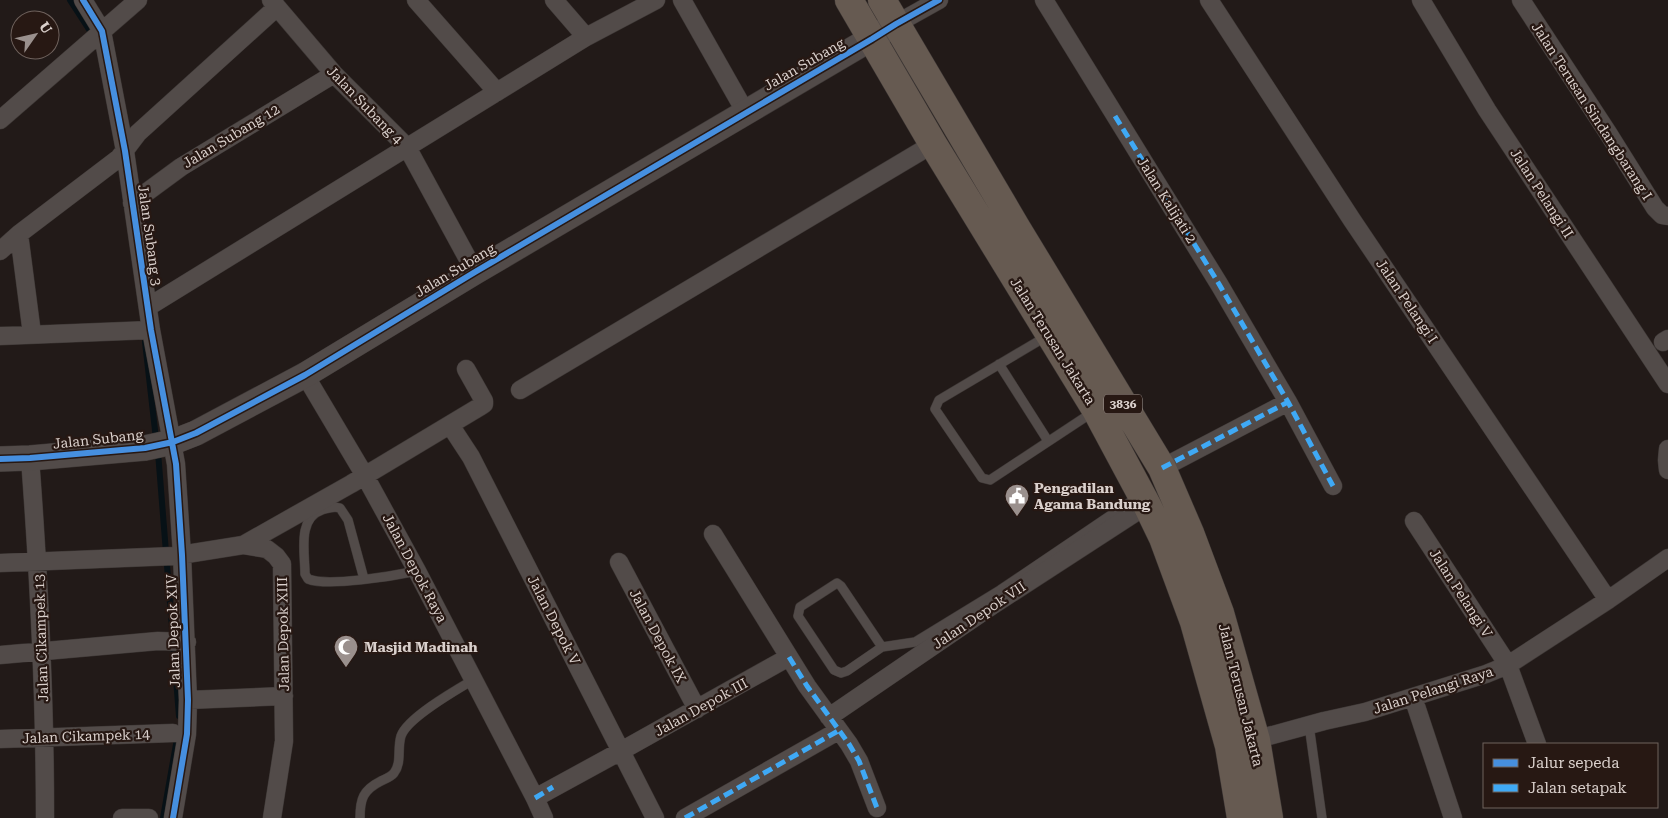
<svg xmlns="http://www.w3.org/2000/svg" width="1668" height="818" font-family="'Roboto Serif',serif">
	<rect width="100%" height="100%" fill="#221a18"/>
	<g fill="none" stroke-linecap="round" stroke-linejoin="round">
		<!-- stream -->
		<path stroke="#071116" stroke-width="6" d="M70,0l24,37
			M145,342l11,97
			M158,452l21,264
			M163,818l15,-85"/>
		<defs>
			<path id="lane" d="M1047,336l-108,64 -4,9 47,69 8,2 103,-68
				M999,364l49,77
				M364,579l-16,-59 -8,-12c-7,-2 -11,0 -18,2 -25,8 -17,43 -17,64l3,5c20,8 85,-3 109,-8
				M882,647l-41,-61 -4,-3 -37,24 -2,9 36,54 7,3 6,-2 35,-24 33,-5 85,-52 139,-94
				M1309,725l13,93
				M360,818c0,-19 3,-28 21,-37 4,-2 10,-4 13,-8 8,-10 3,-24 7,-37 6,-18 55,-46 72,-56"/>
			<path id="street" d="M83,0l19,31 23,120 26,179 25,134 6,91 6,145 -1,34 -14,84
				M271,0l63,74 73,73 68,125
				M416,0l81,92
				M554,0l32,37
				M682,0l64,113
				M1044,0l175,284 69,118 45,84
				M1209,0l143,220 256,380
				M1421,0l66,110 181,274
				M1521,0l87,133 47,75 7,7 6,1
				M896,24l43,-24
				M0,120l138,-120
				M132,203l49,-36 153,-93
				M19,234l13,100
				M0,251l19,-17 100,-76 19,-25 139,-126
				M148,307l438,-270 70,-37
				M0,336l151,-6
				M1663,342l5,-3
				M305,375l60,101 52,95 118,227 9,20
				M520,390l413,-246
				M450,425l21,32 184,361
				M1668,449l-1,11 1,10
				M30,458c9,120 15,240 15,360
				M1162,468l126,-66
				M1414,521l94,144 29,79
				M713,534l94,152 42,58 10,17 18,47
				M243,545l108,-61 130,-78 3,-2v-3l-18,-32
				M619,562l78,147
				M0,563l174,-7 69,-11 24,4 9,7 6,8 2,177 -12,77
				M0,655l158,-14 29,1
				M1413,697l40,121
				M188,700l96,-4
				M829,717l164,-112 154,-100
				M0,739l173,-6
				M1247,742l77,-21 41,-9 121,-38 22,-9 100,-65 60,-42
				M535,798l86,-47 168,-94
				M122,818h27
				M685,818l153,-87"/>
			<path id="secondary" d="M0,459l30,-1 115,-10 28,-6 23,-9 109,-58 170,-103 414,-244"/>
			<path id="primary" d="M849,0l84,144 163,266 51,95 16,33 31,84 35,124 12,72
				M882,0l134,227 146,241 28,65 30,80 36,127 13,78"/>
		</defs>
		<!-- lane casing -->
		<use href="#lane" stroke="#3c3634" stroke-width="10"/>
		<!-- street casing -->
		<use href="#street" stroke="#3c3634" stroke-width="19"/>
		<!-- secondary casing -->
		<use href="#secondary" stroke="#3c3634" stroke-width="26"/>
		<!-- primary casing -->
		<use href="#primary" stroke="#3c3634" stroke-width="29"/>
		<!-- lane -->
		<use href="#lane" stroke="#524b49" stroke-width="9"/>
		<!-- street -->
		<use href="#street" stroke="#524b49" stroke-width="18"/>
		<!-- secondary -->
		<use href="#secondary" stroke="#524b49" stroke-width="25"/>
		<!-- primary -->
		<use href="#primary" stroke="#665a51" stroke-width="28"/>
		<!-- quiet -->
		<path stroke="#3fa9f5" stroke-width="5" stroke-dasharray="10 5" stroke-linecap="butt" d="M1115,116l104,168 69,118 45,84
			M1162,468l126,-66
			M789,657l18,29 42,58 10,17 18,47
			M535,798l18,-11
			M685,818l153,-87"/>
		<defs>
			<path id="cycleway" d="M83,0l19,31 23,120 26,179 25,134 6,91 6,145 -1,34 -14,84
				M0,459l30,-1 115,-10 28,-6 23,-9 109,-58 170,-103 397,-233 24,-15 43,-24"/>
		</defs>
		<!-- cycleway casing -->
		<use href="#cycleway" stroke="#271813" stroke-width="9"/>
		<!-- cycleway -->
		<use href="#cycleway" stroke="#468fdf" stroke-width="6"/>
	</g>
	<!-- icons -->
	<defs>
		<symbol id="civic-pin" viewBox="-11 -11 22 30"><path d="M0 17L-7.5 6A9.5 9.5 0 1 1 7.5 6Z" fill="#9a908d" stroke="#271813"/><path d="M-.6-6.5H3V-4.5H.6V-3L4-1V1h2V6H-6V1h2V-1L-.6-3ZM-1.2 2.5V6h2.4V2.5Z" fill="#fff"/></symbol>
		<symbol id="mosque-pin" viewBox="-11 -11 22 30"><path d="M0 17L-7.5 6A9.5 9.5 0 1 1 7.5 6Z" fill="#9a908d" stroke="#271813"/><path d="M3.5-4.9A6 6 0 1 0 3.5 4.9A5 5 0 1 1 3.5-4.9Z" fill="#fff"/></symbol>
	</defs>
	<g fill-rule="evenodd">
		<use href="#civic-pin" x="1003" y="482" width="28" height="38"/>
		<use href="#mosque-pin" x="332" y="633" width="28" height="38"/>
	</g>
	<g text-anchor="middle" stroke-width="4.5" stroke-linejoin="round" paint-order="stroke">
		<!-- shield labels -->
		<rect fill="#271813" stroke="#a49994" stroke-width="1" x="1104" y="394.5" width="38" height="19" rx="4"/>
		<g font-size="12" font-weight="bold" fill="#dad0cc">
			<text x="1123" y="408">3836</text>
		</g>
		<!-- street labels -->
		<g font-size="14" fill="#dad0cc" stroke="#271813">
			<text transform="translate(804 64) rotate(-30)" y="5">Jalan Subang</text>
			<text transform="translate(365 105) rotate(46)" y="5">Jalan Subang 4</text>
			<text transform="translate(1592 111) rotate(57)" y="5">Jalan Terusan Sindangbarang I</text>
			<text transform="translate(231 136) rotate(-31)" y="5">Jalan Subang 12</text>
			<text transform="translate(1542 193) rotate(57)" y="5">Jalan Pelangi II</text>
			<text transform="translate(1167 200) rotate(58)" y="5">Jalan Kalijati 2</text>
			<text transform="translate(150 235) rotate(82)" y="5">Jalan Subang 3</text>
			<text transform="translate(455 270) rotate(-31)" y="5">Jalan Subang</text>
			<text transform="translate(1407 301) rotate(56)" y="5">Jalan Pelangi I</text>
			<text transform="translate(1053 341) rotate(58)" y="5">Jalan Terusan Jakarta</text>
			<text transform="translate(98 439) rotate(-6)" y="5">Jalan Subang</text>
			<text transform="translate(415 568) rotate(62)" y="5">Jalan Depok Raya</text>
			<text transform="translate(1461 593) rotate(57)" y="5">Jalan Pelangi V</text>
			<text transform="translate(979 615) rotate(-34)" y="5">Jalan Depok VII</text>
			<text transform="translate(554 620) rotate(63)" y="5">Jalan Depok V</text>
			<text transform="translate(173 631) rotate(-92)" y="5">Jalan Depok XIV</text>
			<text transform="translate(283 634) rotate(-91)" y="5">Jalan Depok XIII</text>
			<text transform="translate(658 636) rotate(62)" y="5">Jalan Depok IX</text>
			<text transform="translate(41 638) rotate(-92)" y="5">Jalan Cikampek 13</text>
			<text transform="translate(1433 690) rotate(-18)" y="5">Jalan Pelangi Raya</text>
			<text transform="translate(1241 695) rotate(76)" y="5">Jalan Terusan Jakarta</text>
			<text transform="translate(701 707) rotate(-29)" y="5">Jalan Depok III</text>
			<text transform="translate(86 736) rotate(-2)" y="5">Jalan Cikampek 14</text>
		</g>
		<!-- poi labels -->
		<g font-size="14" font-weight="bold" fill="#dad0cc" stroke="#271813" text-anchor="start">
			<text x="1034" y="493">Pengadilan<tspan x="1034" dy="16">Agama Bandung</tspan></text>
			<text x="364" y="652">Masjid Madinah</text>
		</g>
	</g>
	<!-- legend -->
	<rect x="1483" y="743" width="175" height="65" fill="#271813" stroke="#6f625d"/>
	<rect x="1493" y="759" width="25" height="8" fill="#468fdf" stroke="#6f625d"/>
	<text x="1528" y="768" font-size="15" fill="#dad0cc">Jalur sepeda</text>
	<rect x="1493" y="784" width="25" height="8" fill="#3fa9f5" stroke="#6f625d"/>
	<text x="1528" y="793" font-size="15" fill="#dad0cc">Jalan setapak</text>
	<!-- north arrow -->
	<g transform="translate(35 35) rotate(56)"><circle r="24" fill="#271813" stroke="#6f625d"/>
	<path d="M0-4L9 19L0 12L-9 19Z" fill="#9a908d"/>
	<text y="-8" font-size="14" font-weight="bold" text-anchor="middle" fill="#dad0cc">U</text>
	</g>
</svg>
